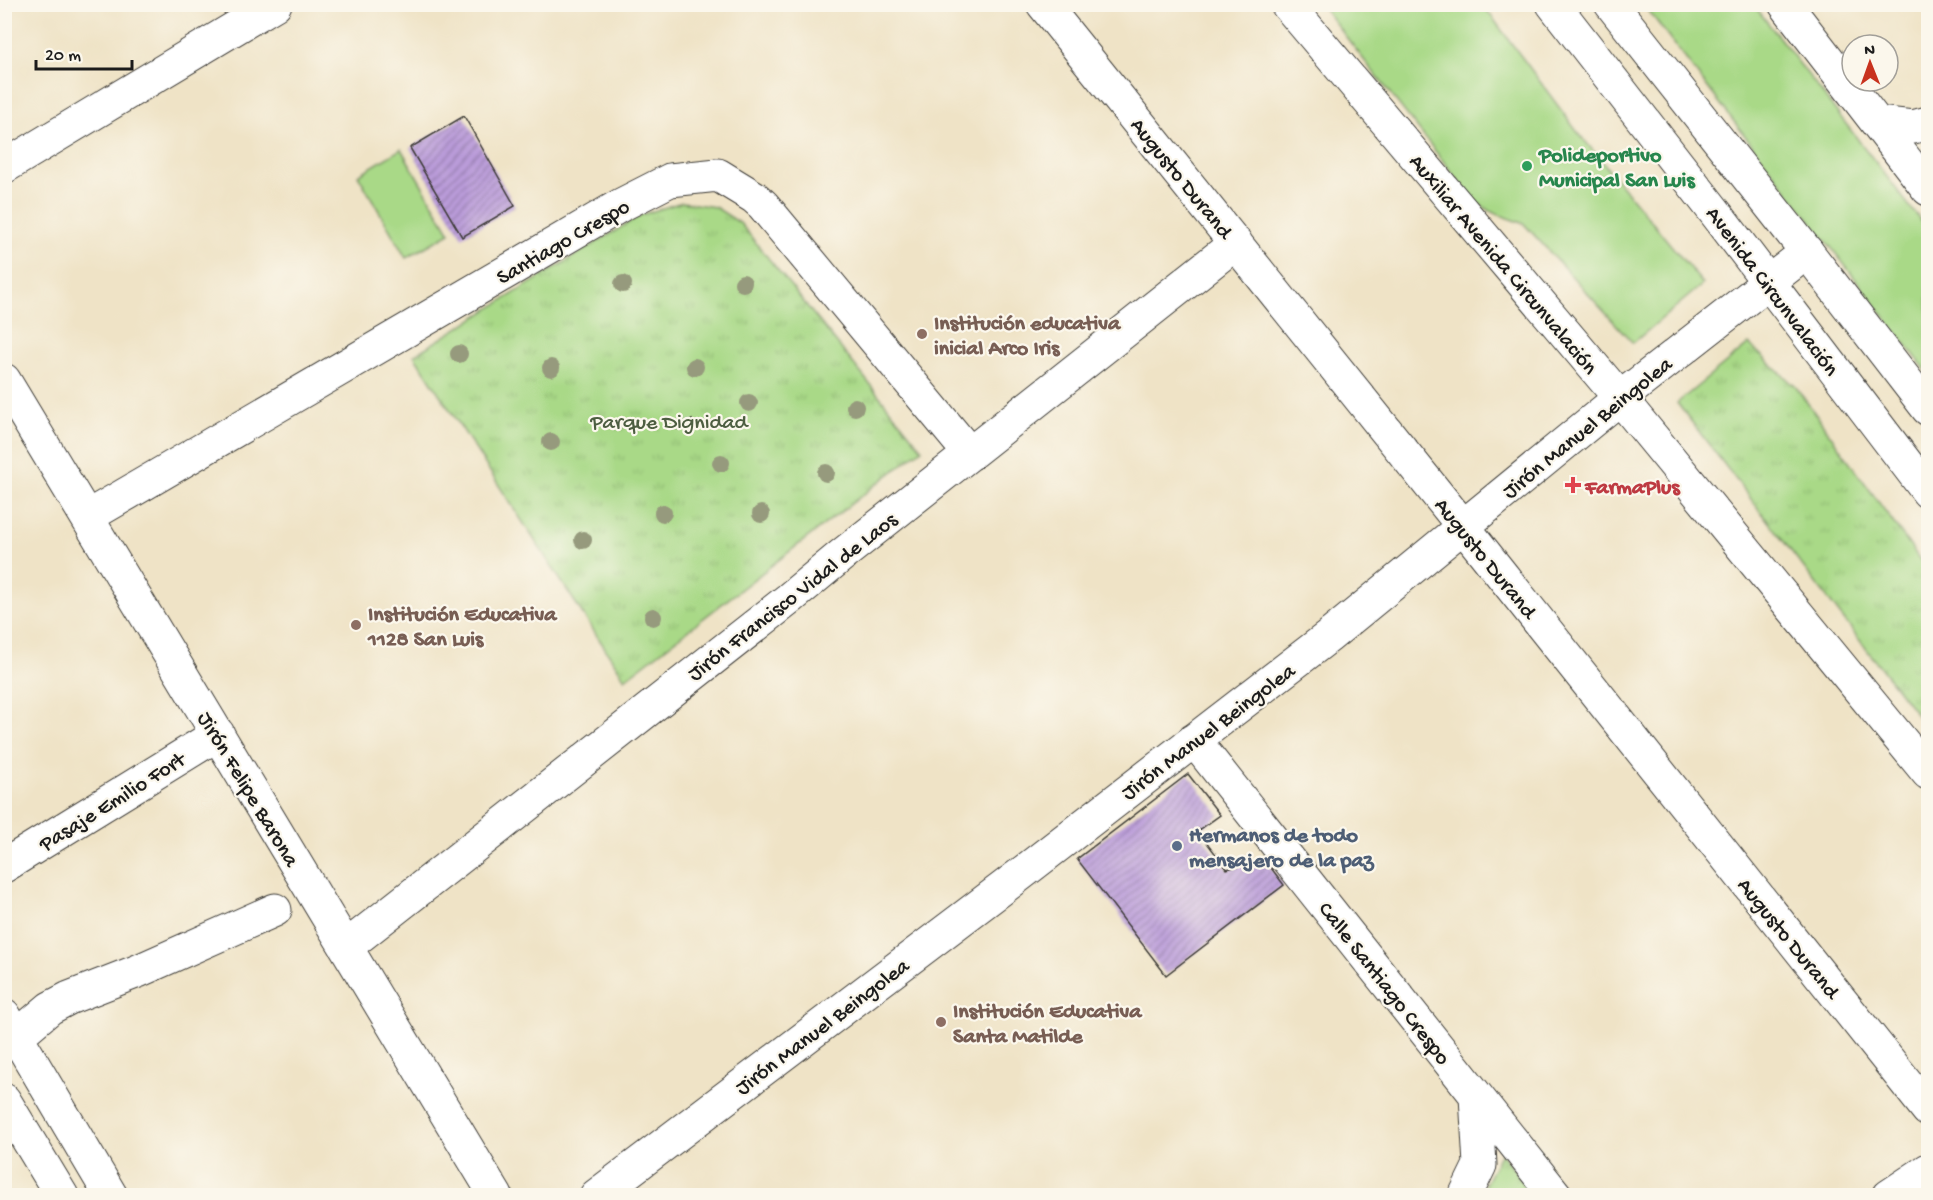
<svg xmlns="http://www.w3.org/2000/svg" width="1933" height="1200" font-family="'Gochi Hand',sans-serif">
	<defs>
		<pattern id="park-tufts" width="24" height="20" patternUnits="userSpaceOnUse" patternTransform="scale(1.5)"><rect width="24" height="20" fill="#a9d987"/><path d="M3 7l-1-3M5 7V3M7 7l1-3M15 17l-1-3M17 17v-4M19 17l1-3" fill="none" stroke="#91ba74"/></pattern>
		<pattern id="building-hatch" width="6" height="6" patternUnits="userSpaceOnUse" patternTransform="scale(1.5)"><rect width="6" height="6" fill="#ba9bd9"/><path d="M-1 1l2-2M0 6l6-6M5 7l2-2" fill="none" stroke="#967eaf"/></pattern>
	</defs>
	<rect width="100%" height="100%" fill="#fbf7ec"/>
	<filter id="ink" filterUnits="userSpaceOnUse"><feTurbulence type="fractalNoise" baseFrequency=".0167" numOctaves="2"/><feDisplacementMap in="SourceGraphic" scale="12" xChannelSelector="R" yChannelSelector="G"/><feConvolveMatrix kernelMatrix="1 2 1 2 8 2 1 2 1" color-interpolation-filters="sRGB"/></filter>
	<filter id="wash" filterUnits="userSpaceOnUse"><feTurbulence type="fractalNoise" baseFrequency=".008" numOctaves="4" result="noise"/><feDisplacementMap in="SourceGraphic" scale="24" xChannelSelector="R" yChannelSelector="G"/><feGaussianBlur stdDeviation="1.35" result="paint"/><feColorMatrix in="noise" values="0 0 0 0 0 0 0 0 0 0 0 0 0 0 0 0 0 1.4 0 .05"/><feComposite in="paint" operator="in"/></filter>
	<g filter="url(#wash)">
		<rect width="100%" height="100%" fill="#efe3c6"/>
		<!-- grass -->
		<path fill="#a9d987" stroke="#627a52" stroke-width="1.5" d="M1321,5h162l93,125 127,154 -70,59 -109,-119 -30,-11 -19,-11z
			M1644,5h110l174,225v143z
			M401,149l49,84 -44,25 -48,-83z"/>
		<!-- park -->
		<path fill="url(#park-tufts)" stroke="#627a52" stroke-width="1.5" d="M682,202l33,5 25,16 182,226 -297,230 -211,-324 227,-140z
			M1749,344l47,43 132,184v158l-251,-326z
			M1501,1153l33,42 -55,1z"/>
		<g id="blocks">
			<!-- building -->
			<path fill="url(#building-hatch)" d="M464,116l51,90 -53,31 -52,-89z
				M692,420l3,10 -18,-1z
				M1188,774l32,41 -22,16 29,38 38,-9 19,25 -118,90 -89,-116z"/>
		</g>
	</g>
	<g filter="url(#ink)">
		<use href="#blocks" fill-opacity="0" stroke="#3c3a36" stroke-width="1.5"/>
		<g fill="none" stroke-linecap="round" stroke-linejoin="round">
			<defs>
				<path id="minor" d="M1043,4l419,521 466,585
					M1287,4l333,394 308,375
					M1785,4l143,185
					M1877,123l36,4 15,-4
					M4,167l271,-163
					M4,380l492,816
					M87,517l534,-312 49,-25 48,-5 36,22 9,8 207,249
					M1194,740l362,456
					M4,866l214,-132
					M346,947l443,-348 53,-44 394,-312
					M4,1015l107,181
					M4,1044l13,-8 33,-28 19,-10 69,-27 137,-61
					M4,1100l58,96
					M596,1196l408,-309 324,-250 292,-239 187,-146
					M1465,1196l15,-31 -4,-69
					M1889,1196l39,-26"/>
				<path id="major" d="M1553,4l165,212 210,276
					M1611,4l196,248 121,157"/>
			</defs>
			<!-- minor casing -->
			<use href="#minor" stroke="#3c3a36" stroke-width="35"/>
			<!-- major casing -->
			<use href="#major" stroke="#3c3a36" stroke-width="35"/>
			<!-- minor -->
			<use href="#minor" stroke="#fff" stroke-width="33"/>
			<!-- major -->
			<use href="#major" stroke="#fff" stroke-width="33"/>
		</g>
		<!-- trees -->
		<g fill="#969a7d">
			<circle cx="743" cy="283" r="9"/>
			<circle cx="623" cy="284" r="9"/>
			<circle cx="459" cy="354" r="9"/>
			<circle cx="695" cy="367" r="9"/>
			<circle cx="551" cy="368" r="9"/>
			<circle cx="749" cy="403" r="9"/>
			<circle cx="855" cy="407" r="9"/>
			<circle cx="551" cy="442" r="9"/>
			<circle cx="721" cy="463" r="9"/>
			<circle cx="826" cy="473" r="9"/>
			<circle cx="663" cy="513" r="9"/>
			<circle cx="761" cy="514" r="9"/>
			<circle cx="583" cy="540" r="9"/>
			<circle cx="653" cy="617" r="9"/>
		</g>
	</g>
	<!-- markers -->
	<circle fill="#2e9e5b" stroke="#fbf7ec" stroke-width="2" cx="1527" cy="166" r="6"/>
	<g fill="#8d6e63" stroke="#fbf7ec" stroke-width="2">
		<circle cx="922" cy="334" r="6"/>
		<circle cx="356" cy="625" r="6"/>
		<circle cx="941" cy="1022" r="6"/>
	</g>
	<path fill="#e0444e" stroke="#fbf7ec" stroke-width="2" d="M1570 476h6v6h6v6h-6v6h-6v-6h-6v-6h6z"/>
	<circle fill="#5c6f8a" stroke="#fbf7ec" stroke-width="2" cx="1177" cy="846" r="6"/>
	<g text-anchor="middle" stroke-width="4.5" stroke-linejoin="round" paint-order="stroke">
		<!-- leisure labels -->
		<g font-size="22" font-weight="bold" fill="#27864d" stroke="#fbf7ec" text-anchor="start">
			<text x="1539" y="161">Polideportivo<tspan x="1539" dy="25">Municipal San Luis</tspan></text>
		</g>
		<!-- street labels -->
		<g font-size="22" fill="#1c1c1c" stroke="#fbf7ec">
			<text transform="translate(1183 177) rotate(51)" y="8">Augusto Durand</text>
			<text transform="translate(562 240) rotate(-30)" y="8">Santiago Crespo</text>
			<text transform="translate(1505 263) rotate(50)" y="8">Auxiliar Avenida Circunvalación</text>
			<text transform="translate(1774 290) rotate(53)" y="8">Avenida Circunvalación</text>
			<text transform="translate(1586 426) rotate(-39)" y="8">Jirón Manuel Beingolea</text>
			<text transform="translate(1487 557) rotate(51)" y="8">Augusto Durand</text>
			<text transform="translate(791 595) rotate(-38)" y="8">Jirón Francisco Vidal de Laos</text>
			<text transform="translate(1207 730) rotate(-37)" y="8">Jirón Manuel Beingolea</text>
			<text transform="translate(250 788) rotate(59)" y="8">Jirón Felipe Barona</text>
			<text transform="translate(111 800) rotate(-32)" y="8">Pasaje Emilio Fort</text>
			<text transform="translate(1790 937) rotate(51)" y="8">Augusto Durand</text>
			<text transform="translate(1386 982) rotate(52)" y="8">Calle Santiago Crespo</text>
			<text transform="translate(821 1025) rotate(-37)" y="8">Jirón Manuel Beingolea</text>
		</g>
		<!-- education labels -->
		<g font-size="22" font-weight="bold" fill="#785e54" stroke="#fbf7ec" text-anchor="start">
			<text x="934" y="329">Institución educativa<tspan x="934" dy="25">inicial Arco Iris</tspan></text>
			<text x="368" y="620">Institución Educativa<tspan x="368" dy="25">1128 San Luis</tspan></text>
			<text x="953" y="1017">Institución Educativa<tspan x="953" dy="25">Santa Matilde</tspan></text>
		</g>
		<!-- park labels -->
		<g font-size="22" fill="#4d5e41" stroke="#fbf7ec">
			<text x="669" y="428">Parque Dignidad</text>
		</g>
		<!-- health labels -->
		<g font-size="22" font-weight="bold" fill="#be3a42" stroke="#fbf7ec" text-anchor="start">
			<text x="1585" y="493">FarmaPlus</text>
		</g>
		<!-- service labels -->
		<g font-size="22" font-weight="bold" fill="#4e5e75" stroke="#fbf7ec" text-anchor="start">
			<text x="1189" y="841">Hermanos de todo<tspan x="1189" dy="25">mensajero de la paz</tspan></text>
		</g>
	</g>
	<!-- margin -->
	<rect width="1933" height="1200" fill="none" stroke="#fbf7ec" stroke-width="24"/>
	<!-- north arrow -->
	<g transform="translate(1870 63) rotate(359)"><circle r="28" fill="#fbf7ec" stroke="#a29f99" stroke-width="1.5"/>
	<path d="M0-4.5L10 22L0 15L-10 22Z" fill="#c8321e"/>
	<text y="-9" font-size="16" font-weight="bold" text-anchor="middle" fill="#1c1c1c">N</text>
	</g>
	<!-- scale -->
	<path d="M36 60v9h96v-9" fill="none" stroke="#1c1c1c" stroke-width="3"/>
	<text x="45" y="60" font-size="18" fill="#1c1c1c" stroke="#fbf7ec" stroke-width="4.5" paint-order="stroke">20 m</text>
</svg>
